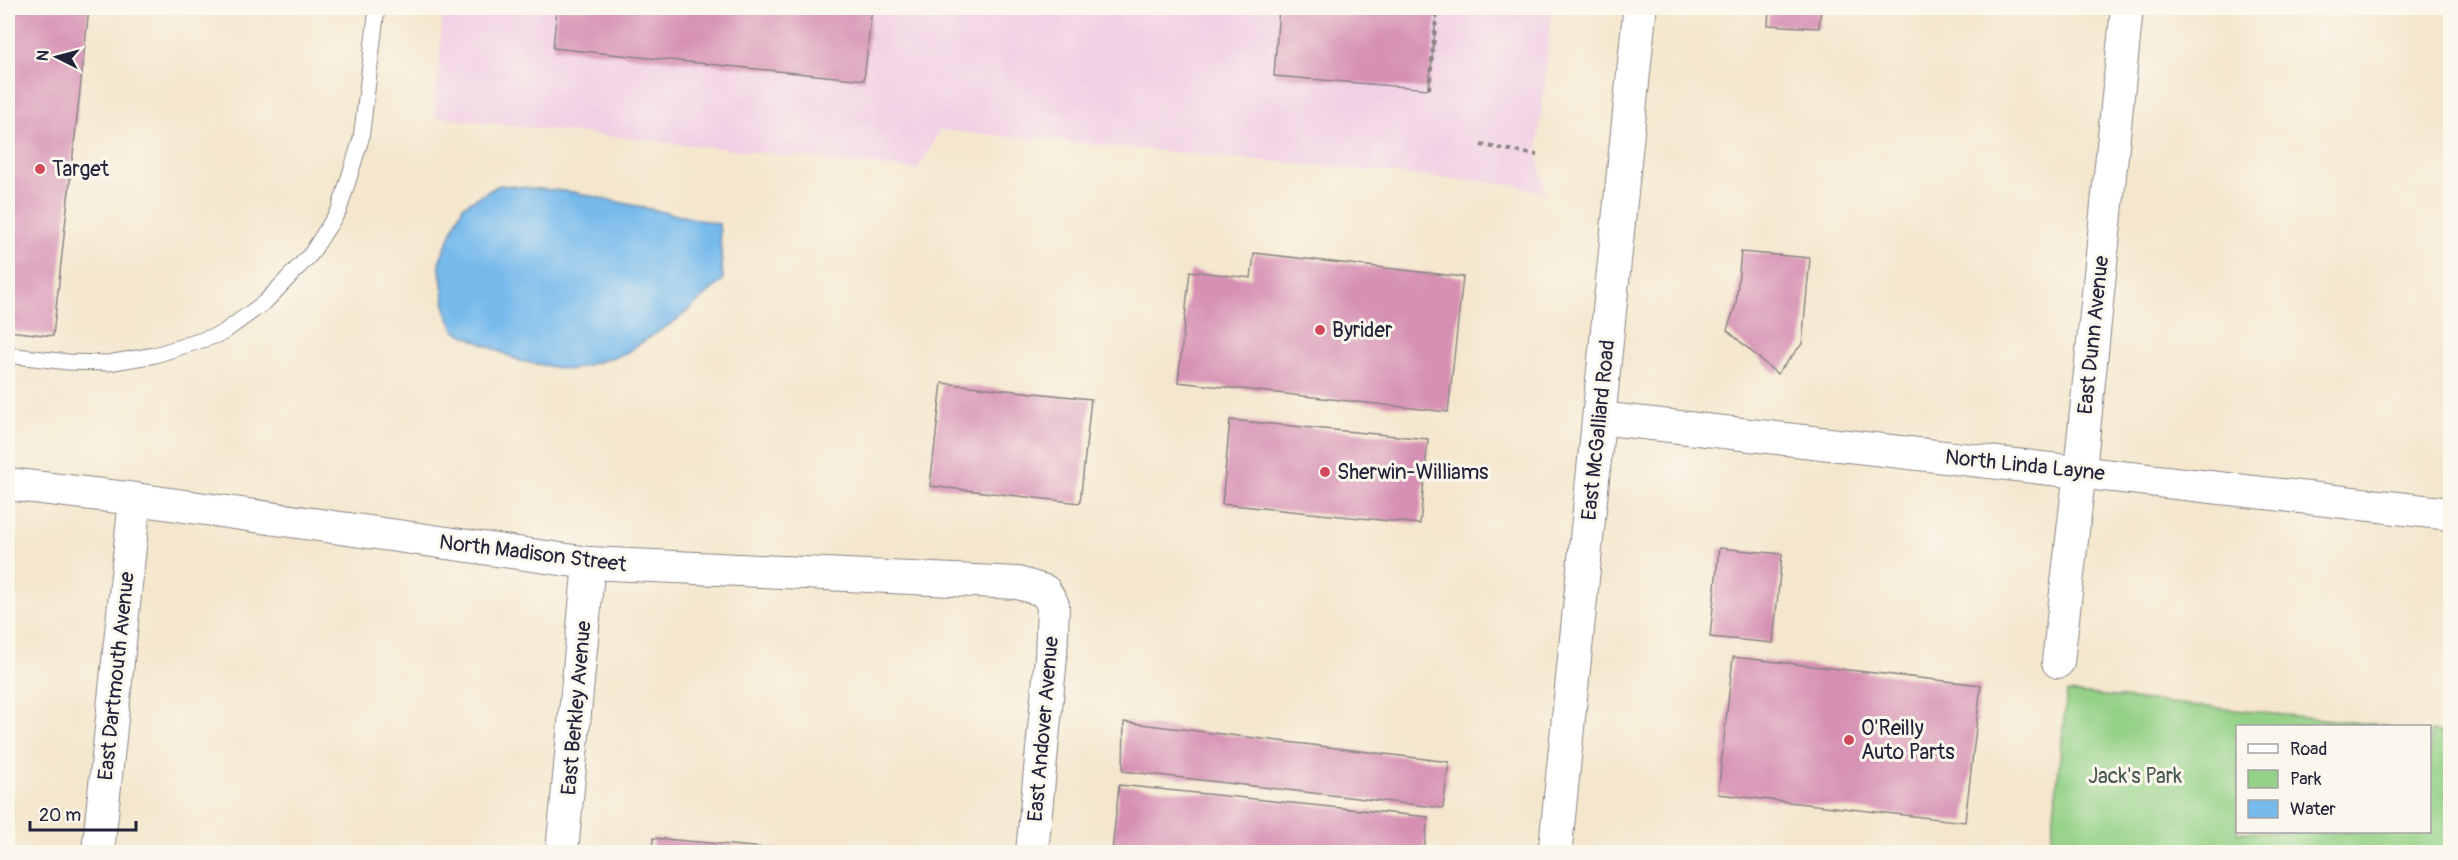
<svg xmlns="http://www.w3.org/2000/svg" width="2458" height="860" font-family="Pangolin,sans-serif">
<style>
.built{fill:#f0d0e4}
.green{fill:#94d187;stroke:#5b7a61;stroke-width:1.5}
.water{fill:#76baec;stroke:#4c6e94;stroke-width:1.5}
.building{fill:#d690b3}
.lines{fill:none;stroke-linecap:round;stroke-linejoin:round}
.service-casing{stroke:#8b8484;stroke-width:17}
.minor-casing{stroke:#8b8484;stroke-width:34}
.primary-casing{stroke:#8b8484;stroke-width:35}
.path{stroke:#8b8484;stroke-width:4;stroke-dasharray:4.5 4.5;stroke-linecap:butt}
.service{stroke:#fff;stroke-width:15}
.minor{stroke:#fff;stroke-width:32}
.primary{stroke:#fff;stroke-width:33}
.poi-dot{fill:#d1495b;stroke:#fbf7ec;stroke-width:2}
.labels{text-anchor:middle;stroke-width:6;stroke-linejoin:round;paint-order:stroke}
.poi-label{font-size:21px;fill:#22223b;stroke:#fbf7ec;text-anchor:start}
.street-label{font-size:21px;fill:#22223b;stroke:#fbf7ec}
.park-label{font-size:21px;fill:#445752;stroke:#fbf7ec}
</style>
<rect width="100%" height="100%" fill="#fbf7ec"/>
<filter id="ink" filterUnits="userSpaceOnUse"><feTurbulence type="fractalNoise" baseFrequency=".0167" numOctaves="2"/><feDisplacementMap in="SourceGraphic" scale="12" xChannelSelector="R" yChannelSelector="G"/><feConvolveMatrix kernelMatrix="1 2 1 2 8 2 1 2 1" color-interpolation-filters="sRGB"/></filter>
<filter id="wash" filterUnits="userSpaceOnUse"><feTurbulence type="fractalNoise" baseFrequency=".008" numOctaves="4" result="noise"/><feDisplacementMap in="SourceGraphic" scale="24" xChannelSelector="R" yChannelSelector="G"/><feGaussianBlur stdDeviation="1.35" result="paint"/><feColorMatrix in="noise" values="0 0 0 0 0 0 0 0 0 0 0 0 0 0 0 0 0 1.4 0 .05"/><feComposite in="paint" operator="in"/></filter>
<g filter="url(#wash)">
<rect width="100%" height="100%" fill="#f4e7ce"/>
<path class="built" d="M443 8H1552L1537 155 1546 194 1517 185 940 130 918 170 435 117Z"/>
<path class="green" d="M2067 692 2389 726H2238V832H2430V731L2450 733V852H2050Z"/>
<path class="water" d="M499 185 573 192 719 224 723 280 678 319 624 354 571 370 520 361 455 331 446 312 439 262 463 206Z"/>
<g id="blocks">
<g class="building">
<path d="M8 8H89L53 336 8 331Z"/>
<path d="M557 8H872L864 80 553 48Z"/>
<path d="M1279 8H1437L1429 89 1274 76Z"/>
<path d="M1769 8H1821L1819 28 1768 25Z"/>
<path d="M1741 252 1810 258 1802 344 1777 374 1727 330 1736 304Z"/>
<path d="M1254 253 1463 277 1448 412 1178 382 1190 271 1251 278Z"/>
<path d="M942 383 1091 399 1080 503 930 486Z"/>
<path d="M1230 420 1428 439 1420 524 1222 504Z"/>
<path d="M1719 548 1782 554 1773 643 1710 637Z"/>
<path d="M1733 657 1981 685 1965 822 1718 794Z"/>
<path d="M1124 722 1449 762 1443 808 1123 771Z"/>
<path d="M1119 785 1428 817 1424 852H1112Z"/>
<path d="M653 838 788 850V852H652Z"/>
</g>
</g>
</g>
<g filter="url(#ink)">
<use href="#blocks" fill-opacity="0" stroke="#8b8484" stroke-width="1.5"/>
<g class="lines">
<defs>
<path id="service" d="M8 355 68 362 108 363 155 355 221 334 265 302 311 254 339 210 361 139 377 8"/>
<g id="minor">
<path d="M1599 418 2450 514"/>
<path d="M8 484 135 499 589 563 1018 583 1045 591 1053 605 1051 657 1032 852"/>
<path d="M2058 662 2080 470 2127 8"/>
<path d="M98 852 135 499"/>
<path d="M562 852 589 563"/>
</g>
<path id="primary" d="M1555 852 1640 8"/>
</defs>
<use href="#service" class="service-casing"/>
<use href="#minor" class="minor-casing"/>
<use href="#primary" class="primary-casing"/>
<g class="path">
<path d="M1429 89 1437 8"/>
<path d="M1481 145 1537 155"/>
</g>
<use href="#service" class="service"/>
<use href="#minor" class="minor"/>
<use href="#primary" class="primary"/>
</g>
</g>
<g class="poi-dot">
<circle cx="40" cy="169" r="6"/>
<circle cx="1320" cy="330" r="6"/>
<circle cx="1325" cy="472" r="6"/>
<circle cx="1849" cy="740" r="6"/>
</g>
<g class="labels">
<g class="poi-label">
<text x="52" y="176">Target</text>
<text x="1332" y="337">Byrider</text>
<text x="1337" y="479">Sherwin-Williams</text>
<text x="1861" y="735">O'Reilly<tspan x="1861" dy="24">Auto Parts</tspan></text>
</g>
<g class="street-label">
<text transform="translate(2093 335) rotate(-84)" y="7">East Dunn Avenue</text>
<text transform="translate(1598 430) rotate(-84)" y="7">East McGalliard Road</text>
<text transform="translate(2025 465) rotate(6)" y="7">North Linda Layne</text>
<text transform="translate(533 553) rotate(7)" y="7">North Madison Street</text>
<text transform="translate(116 676) rotate(-84)" y="7">East Dartmouth Avenue</text>
<text transform="translate(576 708) rotate(-85)" y="7">East Berkley Avenue</text>
<text transform="translate(1043 729) rotate(-85)" y="7">East Andover Avenue</text>
</g>
<g class="park-label">
<text x="2135" y="783">Jack's Park</text>
</g>
</g>
<rect width="2458" height="860" fill="none" stroke="#fbf7ec" stroke-width="30"/>
<rect x="2236" y="725" width="195" height="108" fill="#fbf7ec" stroke="#a4a2a5" stroke-width="1.5"/>
<rect x="2248" y="744" width="30" height="9" fill="#ffffff" stroke="#a4a2a5" stroke-width="1.5"/>
<text x="2290" y="755" font-size="18" fill="#22223b">Road</text>
<rect x="2248" y="770" width="30" height="18" fill="#94d187" stroke="#a4a2a5" stroke-width="1.5"/>
<text x="2290" y="785" font-size="18" fill="#22223b">Park</text>
<rect x="2248" y="800" width="30" height="18" fill="#76baec" stroke="#a4a2a5" stroke-width="1.5"/>
<text x="2290" y="815" font-size="18" fill="#22223b">Water</text>
<g transform="translate(57 57) rotate(276)" stroke="#fbf7ec" stroke-width="4.5" paint-order="stroke">
<path d="M0-4.5L10 22L0 15L-10 22Z" fill="#22223b"/>
<text y="-9" font-size="16" font-weight="bold" text-anchor="middle" fill="#22223b">N</text>
</g>
<path d="M30 821v9h106v-9" fill="none" stroke="#22223b" stroke-width="3"/>
<text x="39" y="821" font-size="18" fill="#22223b" stroke="#fbf7ec" stroke-width="4.5" paint-order="stroke">20 m</text>
</svg>
